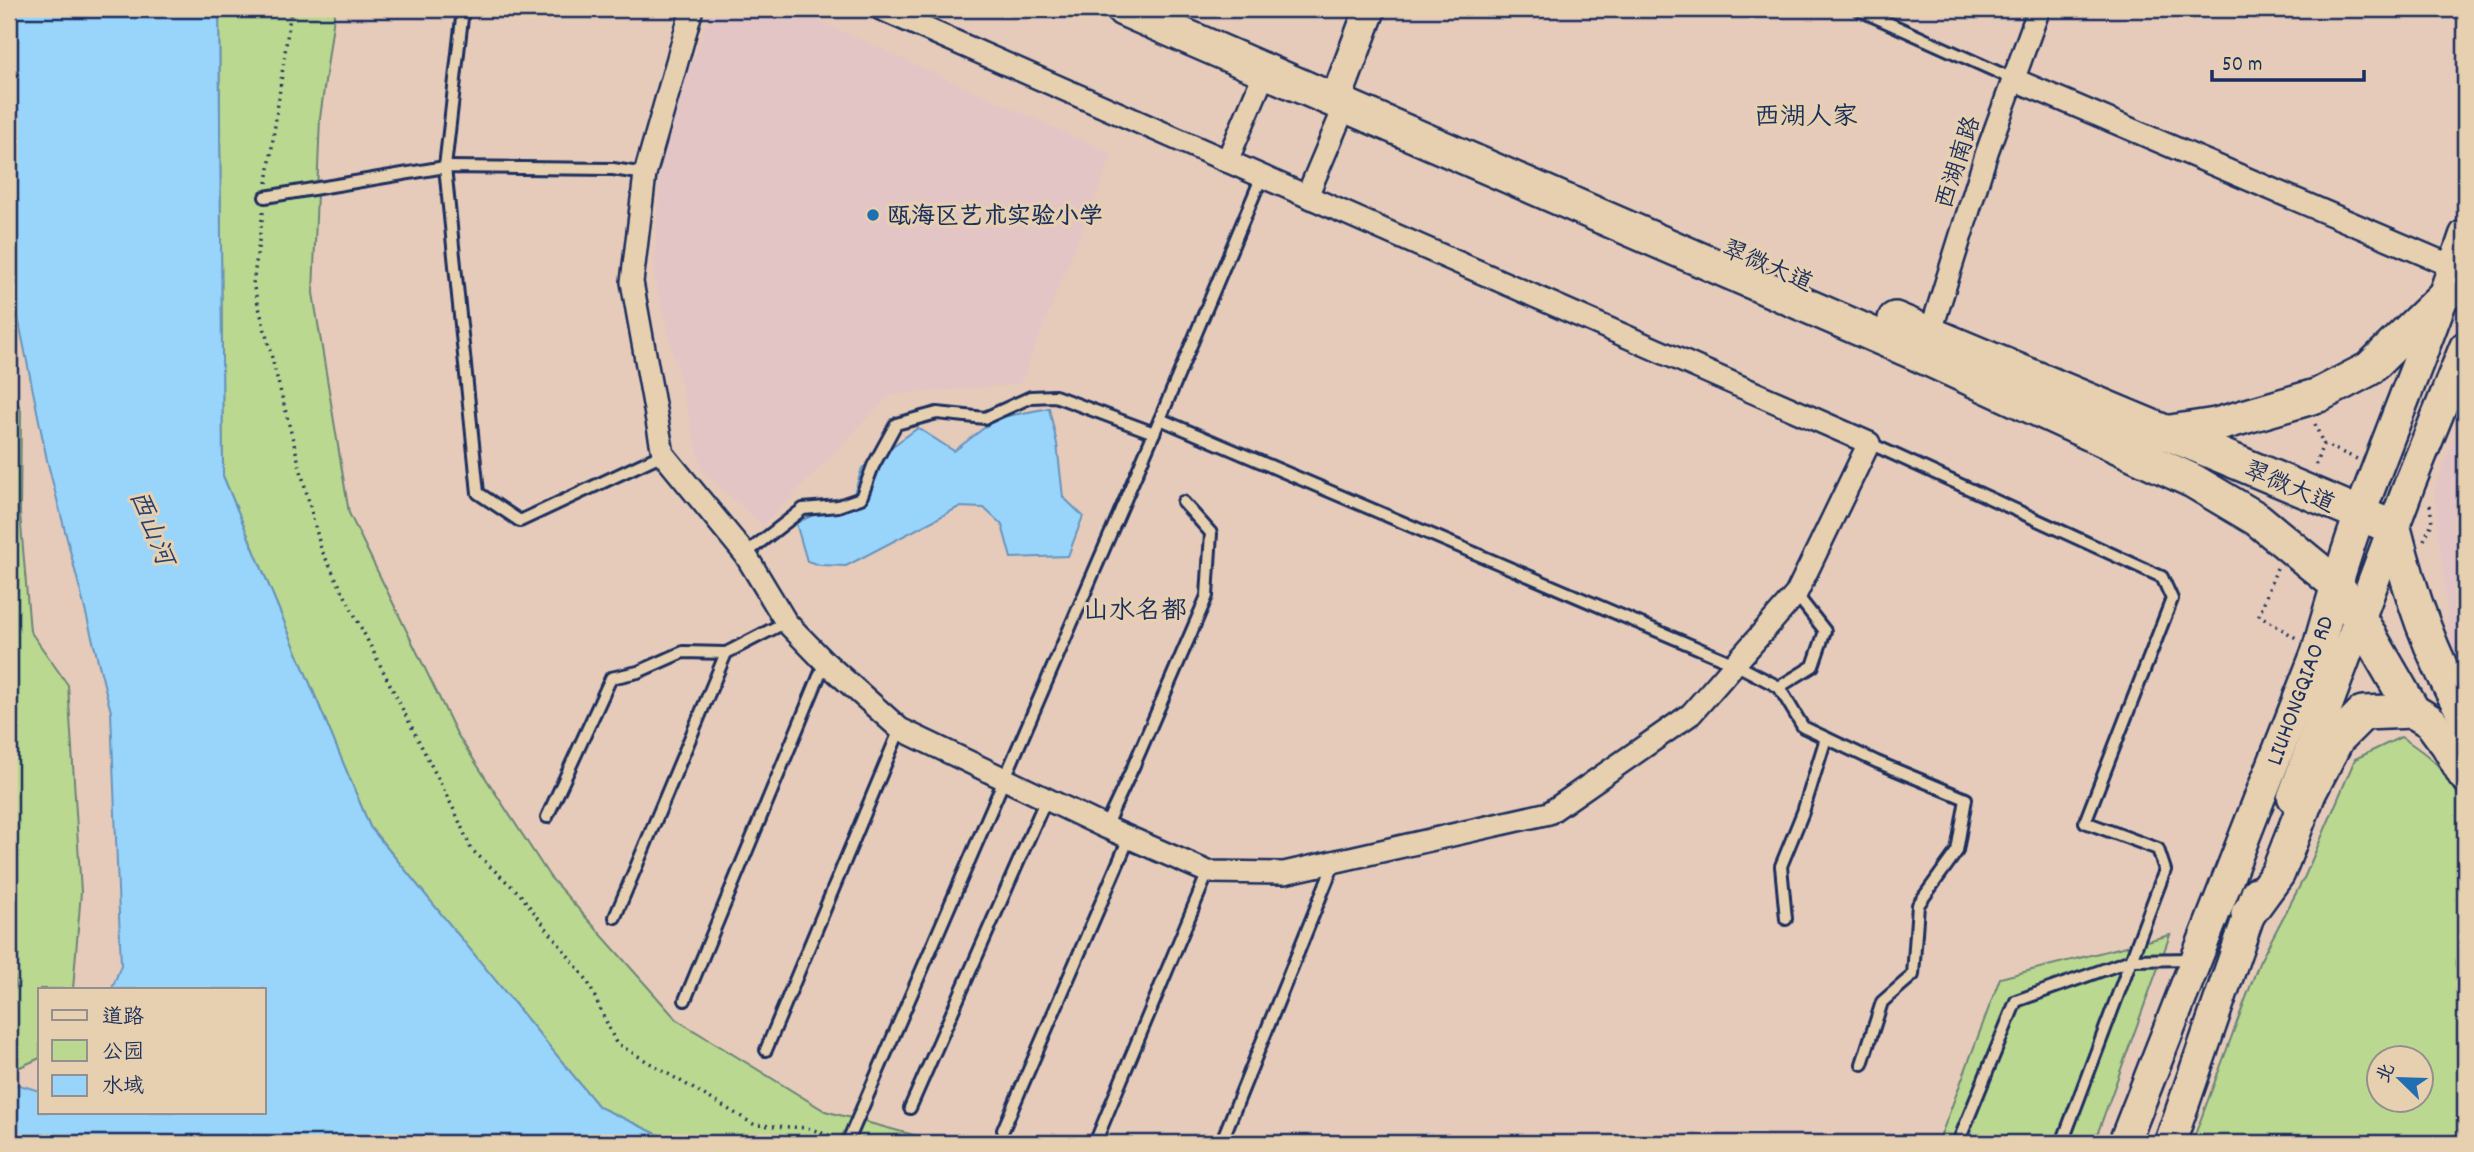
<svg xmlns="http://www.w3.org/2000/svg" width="2474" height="1152" font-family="Dekko,'LXGW WenKai TC',sans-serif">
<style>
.built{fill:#e4c5c5}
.green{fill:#bad890;stroke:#6a8477;stroke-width:2;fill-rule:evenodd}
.water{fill:#99d5fa;stroke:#6793bc;stroke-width:2}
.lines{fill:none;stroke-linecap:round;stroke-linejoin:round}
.lane-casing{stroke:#1b2f5e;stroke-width:16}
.street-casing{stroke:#1b2f5e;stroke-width:26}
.secondary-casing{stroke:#1b2f5e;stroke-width:35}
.primary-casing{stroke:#1b2f5e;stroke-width:38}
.path{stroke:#1b2f5e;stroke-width:3.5;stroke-dasharray:2 5;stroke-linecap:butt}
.lane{stroke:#e7d0b0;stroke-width:10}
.street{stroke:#e7d0b0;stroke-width:21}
.secondary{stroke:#e7d0b0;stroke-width:30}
.primary{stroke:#e7d0b0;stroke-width:33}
.poi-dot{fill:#1f6fb2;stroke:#e7d0b0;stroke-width:2.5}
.labels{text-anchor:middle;stroke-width:6;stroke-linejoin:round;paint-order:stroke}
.street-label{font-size:24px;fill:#1b2f5e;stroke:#e7d0b0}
.poi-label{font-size:24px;font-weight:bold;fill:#1b2f5e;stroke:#e7d0b0;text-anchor:start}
.neighbourhood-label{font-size:26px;fill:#1b2f5e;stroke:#e7d0b0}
.water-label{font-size:26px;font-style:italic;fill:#28406e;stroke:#e7d0b0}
</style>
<rect width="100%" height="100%" fill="#e6cbba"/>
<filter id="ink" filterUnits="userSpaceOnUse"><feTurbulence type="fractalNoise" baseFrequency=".0143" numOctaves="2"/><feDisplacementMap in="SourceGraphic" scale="14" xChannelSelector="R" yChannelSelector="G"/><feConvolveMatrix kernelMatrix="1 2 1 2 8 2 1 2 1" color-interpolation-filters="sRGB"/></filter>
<g filter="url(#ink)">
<g class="built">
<path d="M711 9H793L1113 154 1020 384 890 395 763 526 702 471 654 276 660 148Z"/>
<path d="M2465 407V697L2454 677 2434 489Z"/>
</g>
<g class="green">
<path d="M219 9H335L320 118 313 293 349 513 457 734 550 877 677 1020 825 1111 943 1143H676L599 1107 370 827 223 476Z"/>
<path d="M9 382 21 411 20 513 30 631 68 685 81 892 73 989H40V1058L9 1072V995L16 987 9 948Z"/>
<path d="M2401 737C2437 760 2445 770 2465 807V1143H2192L2259 963 2305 876 2355 759ZM2380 1058H2422V1100H2380Z"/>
<path d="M2170 935 2094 1143H1938L2000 978Z"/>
</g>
<g class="water">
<path d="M9 9H219L223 476 370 827 599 1107 676 1143H9V1082L40 1091V1112H264V989H112L121 965 111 712 47 460 9 273Z"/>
<path d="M1049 408 1057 444 1063 497 1083 516 1068 556 1011 558 1002 525 984 508 959 507 846 566 820 565 807 561 796 523 853 497 862 468 918 428 954 451 997 418Z"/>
</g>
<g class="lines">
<defs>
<g id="lane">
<path d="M463 9 445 167 478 493 520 521 663 454"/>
<path d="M1857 9 2013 79"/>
<path d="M1262 176 1160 419 1735 664 1779 687 1803 727 1877 762 1966 799 1957 851 1918 905 1913 975 1882 1002 1862 1064"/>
<path d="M265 197 445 167 613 169 645 174"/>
<path d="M1869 443 2162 577 2172 599 2085 822 2158 849 2165 870 2062 1143"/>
<path d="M745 554 803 509 838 506 861 498 873 466 896 424 937 413 985 418 1031 397 1055 396 1154 433"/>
<path d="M1779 687 1813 666 1825 631 1796 594"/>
<path d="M547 817 611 678 638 672 683 652 726 653"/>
<path d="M1105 827 1134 765 1207 596 1211 533 1183 502"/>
<path d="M615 917 726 653 786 622"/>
<path d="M1786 919 1781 866 1803 812 1826 738"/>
<path d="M685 1000 825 662"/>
<path d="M766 1050 900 729"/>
<path d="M910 1108 1046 799"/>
<path d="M1003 1130 1129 838"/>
<path d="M848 1141 1160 419"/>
<path d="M1095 1143 1208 872"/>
<path d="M1221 1143 1335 861"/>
<path d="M1958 1143 2016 1001 2131 960 2192 959"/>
</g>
<g id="street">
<path d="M692 9 645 174 632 282 663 454 745 554 786 622 825 662 900 729 1105 827 1208 872 1284 873 1549 813 1691 714 1796 594 1869 443 881 9"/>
<path d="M2013 79 2454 267"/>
<path d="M1227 161 1265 72"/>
<path d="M1307 196 1345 106"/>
<path d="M1930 334 1987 152 2039 9"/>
</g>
<g id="secondary">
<path d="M1335 102 1370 9"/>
<path d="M2293 797 2410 483 2465 347"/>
<path d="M2124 1143 2317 652C2330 606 2343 560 2360 514 2394 421 2433 329 2465 235"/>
<path d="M2170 1143 2257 892"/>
</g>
<g id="primary">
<path d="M1123 9 1911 351 2193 481 2257 519 2336 584 2361 621 2413 711 2431 722 2448 745 2465 775"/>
<path d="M1895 319 2394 528C2411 596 2430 653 2465 715"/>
<path d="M2164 433 2216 425 2319 395 2369 369 2446 294"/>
<path d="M2248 914 2278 873 2309 793 2337 739 2363 713 2413 711"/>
</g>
</defs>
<use href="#lane" class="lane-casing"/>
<use href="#street" class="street-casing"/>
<use href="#secondary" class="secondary-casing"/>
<use href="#primary" class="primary-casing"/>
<g class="path">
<path d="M267 183 291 9"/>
<path d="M263 212 253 284 321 549 456 814 471 849 519 893 587 980 616 1043 755 1125 808 1128 834 1137"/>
<path d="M2315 424 2323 444 2315 466"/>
<path d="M2323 444 2357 459"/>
<path d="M2424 540 2432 523 2430 504"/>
<path d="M2277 568 2259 615 2296 638"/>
</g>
<use href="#lane" class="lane"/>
<use href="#street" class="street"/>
<use href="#secondary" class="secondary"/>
<use href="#primary" class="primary"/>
</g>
</g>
<circle class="poi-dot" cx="873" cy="215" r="7"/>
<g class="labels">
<g class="street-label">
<text transform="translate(1957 162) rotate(-72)" y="8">西湖南路</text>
<text transform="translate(1768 265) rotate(23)" y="8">翠微大道</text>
<text transform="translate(2290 486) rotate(23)" y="8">翠微大道</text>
<text transform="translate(2299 690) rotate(-70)" y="8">LIUHONGQIAO RD</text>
</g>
<g class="poi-label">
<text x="887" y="223">瓯海区艺术实验小学</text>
</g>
<g class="neighbourhood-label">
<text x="1806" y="124">西湖人家</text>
<text x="1135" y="618">山水名都</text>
</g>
<g class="water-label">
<text transform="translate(153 527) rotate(68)" y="9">西山河</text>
</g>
</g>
<rect width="2474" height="1152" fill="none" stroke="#e7d0b0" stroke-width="35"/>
<rect x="18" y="18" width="2439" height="1117" fill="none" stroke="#1b2f5e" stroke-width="2.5" filter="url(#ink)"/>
<rect x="38" y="988" width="228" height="126" fill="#e7d0b0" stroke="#95908f" stroke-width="2"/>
<rect x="52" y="1010" width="35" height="10" fill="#e7d0b0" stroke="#95908f" stroke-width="2"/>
<text x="102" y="1023" font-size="21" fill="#1b2f5e">道路</text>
<rect x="52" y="1040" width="35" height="21" fill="#bad890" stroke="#95908f" stroke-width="2"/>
<text x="102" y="1058" font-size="21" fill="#1b2f5e">公园</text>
<rect x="52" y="1075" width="35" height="21" fill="#99d5fa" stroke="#95908f" stroke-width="2"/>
<text x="102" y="1092" font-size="21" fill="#1b2f5e">水域</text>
<g transform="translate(2400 1079) rotate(293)"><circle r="33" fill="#e7d0b0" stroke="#95908f" stroke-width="2"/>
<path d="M0-5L12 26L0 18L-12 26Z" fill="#1f6fb2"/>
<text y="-10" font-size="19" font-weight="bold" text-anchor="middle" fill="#1b2f5e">北</text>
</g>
<path d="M2212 70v10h152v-10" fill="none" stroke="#1b2f5e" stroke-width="3.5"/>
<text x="2222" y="70" font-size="21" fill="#1b2f5e" stroke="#e7d0b0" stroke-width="5" paint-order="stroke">50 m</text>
</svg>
